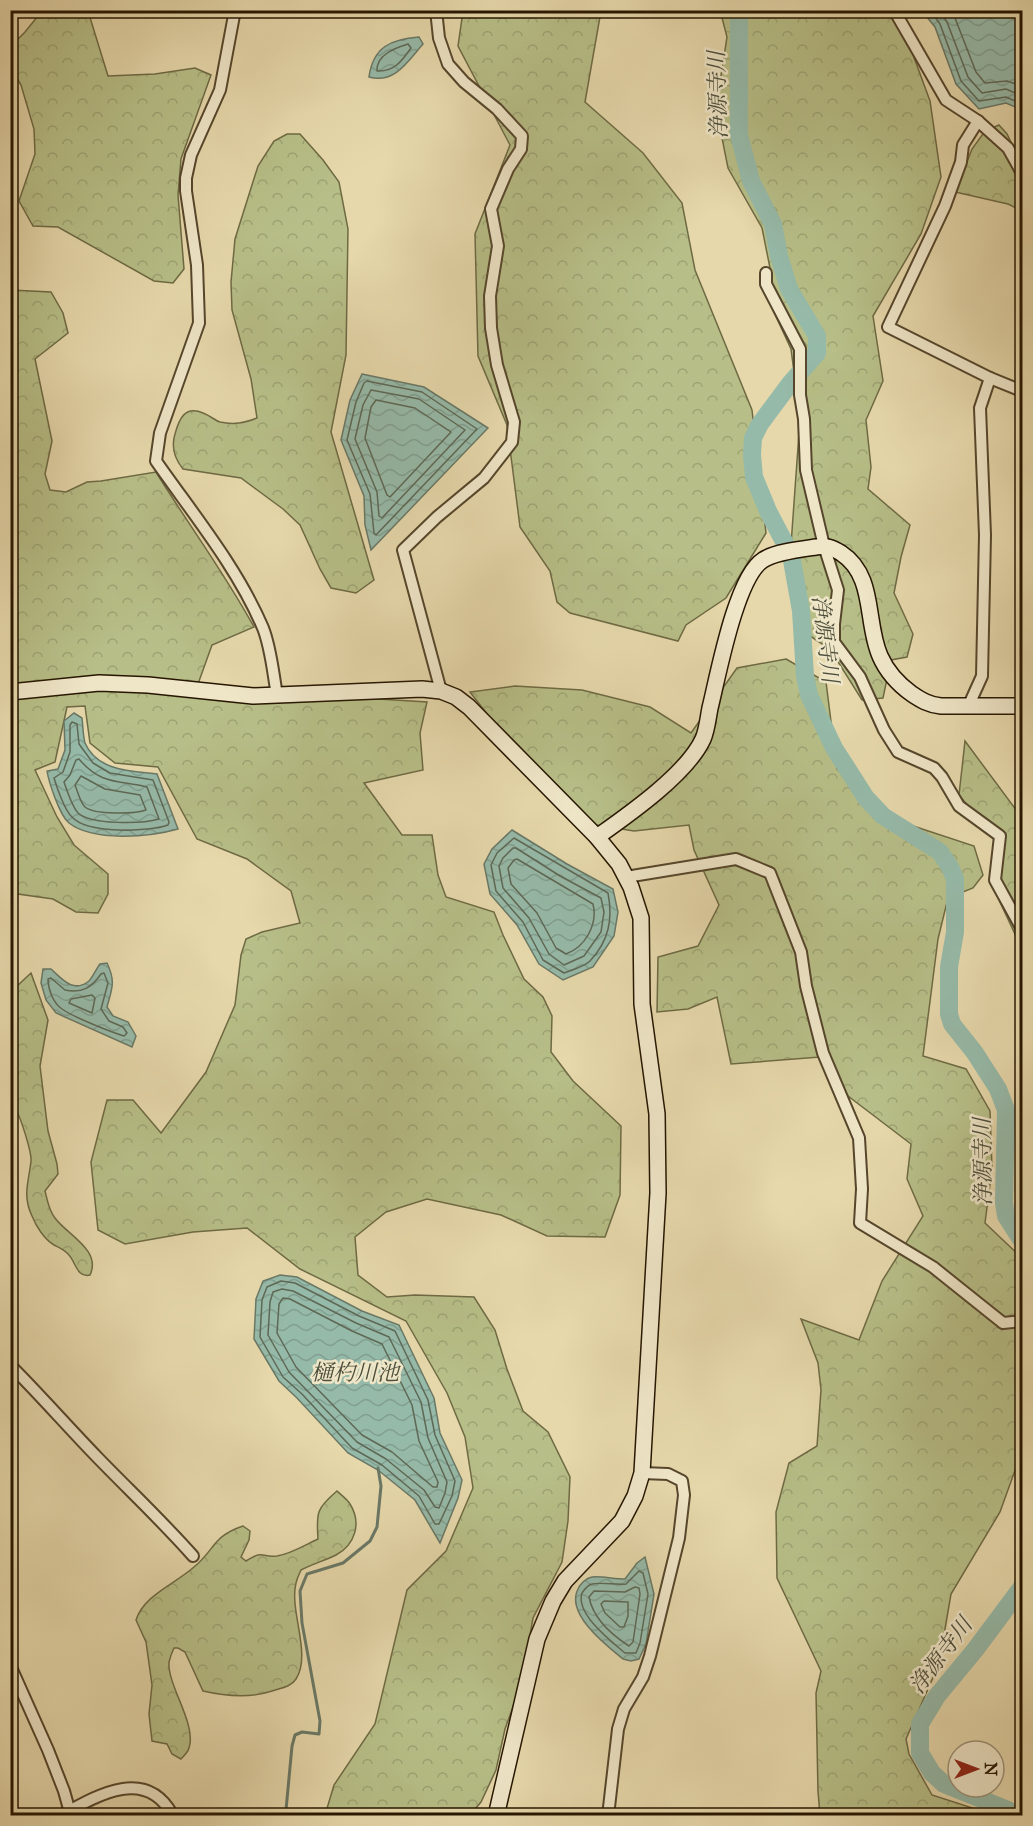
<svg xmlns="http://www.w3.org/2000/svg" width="1033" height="1826" font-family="'IM FELL Great Primer','Noto Serif JP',serif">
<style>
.forest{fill:url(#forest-crowns);stroke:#6e6a44;stroke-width:1.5}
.water{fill:url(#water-waves);stroke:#697866;stroke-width:1.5}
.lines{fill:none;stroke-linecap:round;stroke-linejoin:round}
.shore{stroke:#5e6855;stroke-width:1.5}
.stream{stroke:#697866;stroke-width:3}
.river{stroke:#96baa9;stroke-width:18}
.street-casing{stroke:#56462c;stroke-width:14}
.secondary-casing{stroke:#261601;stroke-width:18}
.street{stroke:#efe6c8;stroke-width:10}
.secondary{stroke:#efe6c8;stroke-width:15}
.labels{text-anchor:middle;stroke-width:5;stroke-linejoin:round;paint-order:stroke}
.water-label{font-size:22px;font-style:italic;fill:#4d4f3c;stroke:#efe6c8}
</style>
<defs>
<pattern id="forest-crowns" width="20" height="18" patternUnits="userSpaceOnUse" patternTransform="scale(1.5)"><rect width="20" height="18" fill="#b7be87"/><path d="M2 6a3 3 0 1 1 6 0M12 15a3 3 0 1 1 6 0" fill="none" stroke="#9da373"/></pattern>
<pattern id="water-waves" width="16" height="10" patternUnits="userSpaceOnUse" patternTransform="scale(1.5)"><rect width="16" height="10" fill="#96baa9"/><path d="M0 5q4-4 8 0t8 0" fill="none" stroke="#819f90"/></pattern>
</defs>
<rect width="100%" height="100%" fill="#e6d8ab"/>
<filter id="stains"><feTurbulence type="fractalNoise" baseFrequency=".00333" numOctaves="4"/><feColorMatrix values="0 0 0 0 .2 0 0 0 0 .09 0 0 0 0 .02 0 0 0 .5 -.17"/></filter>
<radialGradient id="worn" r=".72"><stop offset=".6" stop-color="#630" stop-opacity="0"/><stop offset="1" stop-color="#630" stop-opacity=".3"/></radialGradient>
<g class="forest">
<path d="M720 10 897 11 930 101 941 177 921 234 873 316 883 381 866 420 871 467 868 489 910 525 901 557 894 593 913 634 907 657 891 660 883 698 862 700 830 649 810 636 789 573 800 419 791 349 773 310 771 273 762 228 728 168 716 108 727 37Z"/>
<path d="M88 11 108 76 155 74 195 68 211 75 181 159 178 195 184 269 173 283 154 281 58 227 33 226 19 201 35 154 34 129 21 85 11 68V46L25 32 42 11Z"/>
<path d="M463 11H601L585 102 643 153 682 203 695 270 752 410 766 533 726 598 686 625 678 641 570 613 557 602 550 571 520 527 507 425 478 356 475 234 510 145 458 46Z"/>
<path d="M999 125 1007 134 1022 165V211L1008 204 955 192 972 149 985 131Z"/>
<path d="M287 134H300L323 160 339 182 348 229 346 355 331 432 374 580 356 593 331 588 320 569 300 525 283 509 241 478 183 469C174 458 171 447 175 434 179 419 185 405 203 413 209 415 214 420 220 422 234 425 244 423 257 418L251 379 232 310 231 282 235 239 258 166 274 141Z"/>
<path d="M10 290 51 292 63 313 68 333 35 359 52 441 45 474 50 490 66 492 87 482 101 481 156 472C188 524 224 572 254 627L212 645 194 695 330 696 427 702 420 733 423 770 364 783 402 835H432L438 875 446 897 494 912 503 935 524 979 543 997 552 1016 551 1052 573 1081 621 1126 620 1195 605 1237 547 1236 501 1215 427 1199 386 1212 355 1237 358 1275 387 1297 415 1295 474 1297 495 1330 507 1369 523 1411 548 1432 570 1477 568 1521 562 1562 533 1618 522 1682 505 1729 496 1770 481 1802 470 1815H325L334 1785 375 1724 407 1590 446 1551 473 1488 465 1437 447 1393 406 1321 300 1269 247 1228 193 1232 125 1244 98 1230 91 1162 107 1100H133L161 1133 206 1072 235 1005 241 955 246 939 262 932 300 923 291 891 247 859 197 839 158 767 115 763 90 743 85 706 67 707 55 762 35 770 57 817 74 845 108 874V894L98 913 76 912 53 899 11 893Z"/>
<path d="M786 659 826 682 837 769 886 817 974 846 983 875 973 888 948 898 938 939 923 1056 966 1069 990 1111 992 1169 985 1223 1022 1258V1308L1017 1315 1022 1328V1451L1000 1512 951 1594 939 1664 906 1739 909 1754 932 1795 994 1815H820L818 1791 816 1693 821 1671 777 1578 776 1512 789 1463 817 1446 821 1390 818 1363 801 1319 859 1340 882 1281 923 1216 907 1179 911 1144 848 1096 820 1057 731 1064 717 997 688 1009 657 1012 658 957 698 946 719 905 694 850 689 825 634 831 590 824 540 782 470 692 515 686 582 690 650 707 691 733 737 668Z"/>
<path d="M965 741 1022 818V949L1000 902V845L959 795Z"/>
<path d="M31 973 48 1020 40 1066 48 1131 57 1164 58 1174 45 1191C47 1199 49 1211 55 1218 66 1234 102 1250 90 1275 77 1278 76 1263 69 1255 65 1250 60 1248 54 1245 44 1239 36 1226 32 1216 22 1195 29 1181 31 1161 32 1153 21 1119 17 1112 15 1109 13 1107 11 1105L10 998 16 987Z"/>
<path d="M337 1491C341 1495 347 1499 350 1504 362 1523 355 1545 336 1555 324 1561 312 1564 301 1570 299 1574 297 1579 296 1583 289 1611 312 1654 296 1679 291 1687 281 1688 272 1691 251 1698 225 1696 203 1691L185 1652 178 1648H174C172 1652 170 1658 169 1662 167 1685 197 1724 189 1748 188 1752 184 1756 181 1759L172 1754 167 1744 152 1741 149 1714 152 1685 146 1642 136 1620C144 1595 175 1584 194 1567 216 1549 211 1537 243 1526L250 1531 249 1540 241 1557 246 1561C265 1549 260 1558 277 1556 291 1554 305 1545 318 1539 316 1512 317 1508 337 1491Z"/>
</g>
<g class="water">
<path d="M922 11H1022V110L1006 103 979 109 956 84 935 27Z"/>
<path d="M419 37 423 44C408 61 395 84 369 77 373 47 391 39 419 37Z"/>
<path d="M362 374 424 387 488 428 371 550 365 525 364 496 341 440 350 400Z"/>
<path d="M74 713 82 718C83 726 83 736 85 743 97 771 131 771 157 774L178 829C150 837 93 842 69 823 60 816 49 783 47 771L58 769 65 750 64 721Z"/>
<path d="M512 830 567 864 613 889 618 912 614 936 593 967 563 980 539 964 517 925 490 894 484 864 492 849Z"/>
<path d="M107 963C116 982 112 988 107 1007L113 1016 128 1022 136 1036 132 1047 56 1013 46 1000 41 983 43 969H51C61 978 73 994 89 981 93 977 96 969 100 964Z"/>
<path d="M280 1275 297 1277 362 1311 399 1325 434 1398 440 1433 462 1480 458 1498 440 1543 415 1500 378 1470 348 1453 297 1398 279 1381 254 1339 256 1299 263 1281Z"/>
<path d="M645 1557 654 1594 646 1644 639 1659 631 1661 623 1659C607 1646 565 1614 578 1589 580 1584 586 1578 592 1577 600 1576 615 1579 625 1579L637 1563Z"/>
</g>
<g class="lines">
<g class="shore">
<path d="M930 10 940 24 961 81 979 101 1006 97 1022 104"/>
<path d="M939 10 947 22 968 77 982 93 1006 89 1022 96"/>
<path d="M951 10 955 18 976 72 985 83 1007 81 1022 86"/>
<path d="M408 44 411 48C402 61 394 72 377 71 376 55 395 48 408 44Z"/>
<path d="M367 381 422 392 477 429 376 535 374 533 370 494 347 440 356 402 364 383Z"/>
<path d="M371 390 419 399 465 430 382 518 379 516 377 492 355 439 363 405Z"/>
<path d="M376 400 415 408 451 432 390 497 387 495 365 438 371 407Z"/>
<path d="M72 722 77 724 79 744 93 763 110 773 153 780 169 822 168 825C149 832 87 834 72 817 65 811 57 788 54 778L63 772 70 752V725Z"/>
<path d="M79 759C101 785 117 780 147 787L159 819C142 824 91 825 78 813 72 806 67 791 64 782L70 775 76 760Z"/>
<path d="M81 776 105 789 140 795 146 810C136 814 94 815 85 807 80 802 78 792 75 785Z"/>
<path d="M514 838 608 893C613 919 609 941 590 961 584 967 571 970 564 973L543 960 523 922 496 891 491 865 497 853Z"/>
<path d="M513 848H516L560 876 601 898 604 912 601 932 584 956 564 965 549 954 529 918 503 888 499 866 503 858Z"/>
<path d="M517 859 593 904C598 925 585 947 566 954L556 948 537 913 511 884 508 868 514 860Z"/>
<path d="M104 973 108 983 101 1009 109 1021 123 1027 127 1033 124 1036C111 1032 73 1017 62 1009 53 1003 48 989 48 979L51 978 65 990C82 994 92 987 101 974Z"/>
<path d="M92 995 95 998 92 1013 69 1003 71 999Z"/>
<path d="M281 1281 295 1283 359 1316 395 1331 428 1400 435 1435 455 1481 452 1496 439 1524H435L419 1496 382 1465 352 1448 302 1394 283 1377 260 1337 262 1300 267 1287Z"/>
<path d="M282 1289 293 1291 356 1323 389 1337 421 1402 428 1438 447 1482 445 1493 439 1508 435 1507 424 1490 386 1459 357 1442 289 1372 268 1335 270 1302 273 1292Z"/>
<path d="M283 1298 290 1299 352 1331 382 1344 412 1405 419 1441 438 1482 437 1487H433L392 1452 362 1435 296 1367 277 1333 279 1304Z"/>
<path d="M639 1571 643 1573 648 1594 640 1643 636 1653H625C612 1642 575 1614 582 1593 584 1590 588 1585 592 1584 600 1582 617 1585 626 1584Z"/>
<path d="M635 1587 639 1588 640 1594 633 1642 629 1646C612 1635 593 1618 589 1597L594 1591 625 1592Z"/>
<path d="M604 1601 628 1602V1616L624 1627H620L605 1613 601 1604Z"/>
</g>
<path class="stream" d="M280 1816 286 1810 292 1746 295 1735 302 1732 319 1734 320 1721 302 1623 300 1591 307 1574 343 1563 370 1541 377 1527 381 1486 378 1468"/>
<g class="river">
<path d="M739 10V135L751 181 773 224 779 256 789 289 817 336V353L789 385 760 424 753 438 752 455 754 477 768 511 791 555 801 611 805 676 809 695 834 748 866 798 883 816 940 852 950 867 955 879V932L949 967V1014L952 1024 975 1053 998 1089 1006 1110 1004 1203 1006 1216 1022 1241"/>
<path d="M1014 1816 1008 1810 944 1784 932 1773 920 1753V1724L937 1696 975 1650 1022 1587"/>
</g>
<defs>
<g id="street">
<path d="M235 10 220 90 191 155 186 178V191L197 265 199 323 160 433 156 461C193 514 237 567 263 628 271 648 273 673 277 695"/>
<path d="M436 10 439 38 448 64 464 82 497 109 522 136 521 149 508 169 491 209 498 246 490 296 491 328 497 365 514 422 512 442 484 478 437 517 403 550 441 691"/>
<path d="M894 10 946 100 978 121 1008 148 1022 173"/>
<path d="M978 121 963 145 961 162 945 206 888 327 990 378 1022 391"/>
<path d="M766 273V284L800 349V395L804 419 806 470 824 546 838 590 834 624V642L860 677 884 730 898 752 934 768 942 777 959 806 1000 836 995 880 1022 929"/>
<path d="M968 707 982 676 985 535 980 408 990 378"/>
<path d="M626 877 736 859 770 873 801 952 806 986 823 1053 859 1138 862 1189 860 1223 933 1267 1003 1323 1022 1321"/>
<path d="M11 1366C40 1395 68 1427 97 1457 129 1490 163 1522 193 1556"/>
<path d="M10 1665 48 1750 64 1791 71 1816"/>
<path d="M60 1816C96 1796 145 1766 172 1814"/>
<path d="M608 1816 618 1729 624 1709 643 1677 650 1656 679 1538 684 1495 682 1481 668 1474 642 1473"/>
</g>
<g id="secondary">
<path d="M10 692 99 683 148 685 253 696 422 689 441 691 456 697 469 707 597 837 619 864 631 887 641 918 642 1004 657 1114 658 1193 642 1473 635 1496 622 1521 565 1581 553 1601 537 1639 496 1816"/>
<path d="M597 837C628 815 687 774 703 739 707 730 708 718 710 708 718 676 736 577 763 560 775 552 802 549 816 547 826 545 833 548 841 553 876 576 865 622 880 656 887 672 898 684 912 694 921 700 929 705 941 706H1022"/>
</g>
</defs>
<use href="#street" class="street-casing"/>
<use href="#secondary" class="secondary-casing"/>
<use href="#street" class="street"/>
<use href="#secondary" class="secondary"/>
</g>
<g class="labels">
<g class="water-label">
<text transform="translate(717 95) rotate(-92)" y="8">浄源寺川</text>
<text transform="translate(826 639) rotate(83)" y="8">浄源寺川</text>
<text transform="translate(982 1162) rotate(-91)" y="8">浄源寺川</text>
<text x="355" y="1380">樋杓川池</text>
<text transform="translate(940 1655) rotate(-53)" y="8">浄源寺川</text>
</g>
</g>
<rect width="1033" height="1826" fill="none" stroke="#e6d8ab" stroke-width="36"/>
<rect x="12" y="12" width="1009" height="1802" fill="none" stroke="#261601" stroke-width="3"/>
<rect x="18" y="18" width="997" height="1790" fill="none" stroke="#261601" stroke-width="1.5"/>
<g transform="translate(976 1769) rotate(90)"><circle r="28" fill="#efe6c8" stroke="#9f9378" stroke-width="1.5"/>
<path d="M0-4.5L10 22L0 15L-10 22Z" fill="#8f2418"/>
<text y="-9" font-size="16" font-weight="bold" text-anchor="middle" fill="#261601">N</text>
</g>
<rect width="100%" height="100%" filter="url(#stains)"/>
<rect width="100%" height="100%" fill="url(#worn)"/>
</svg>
